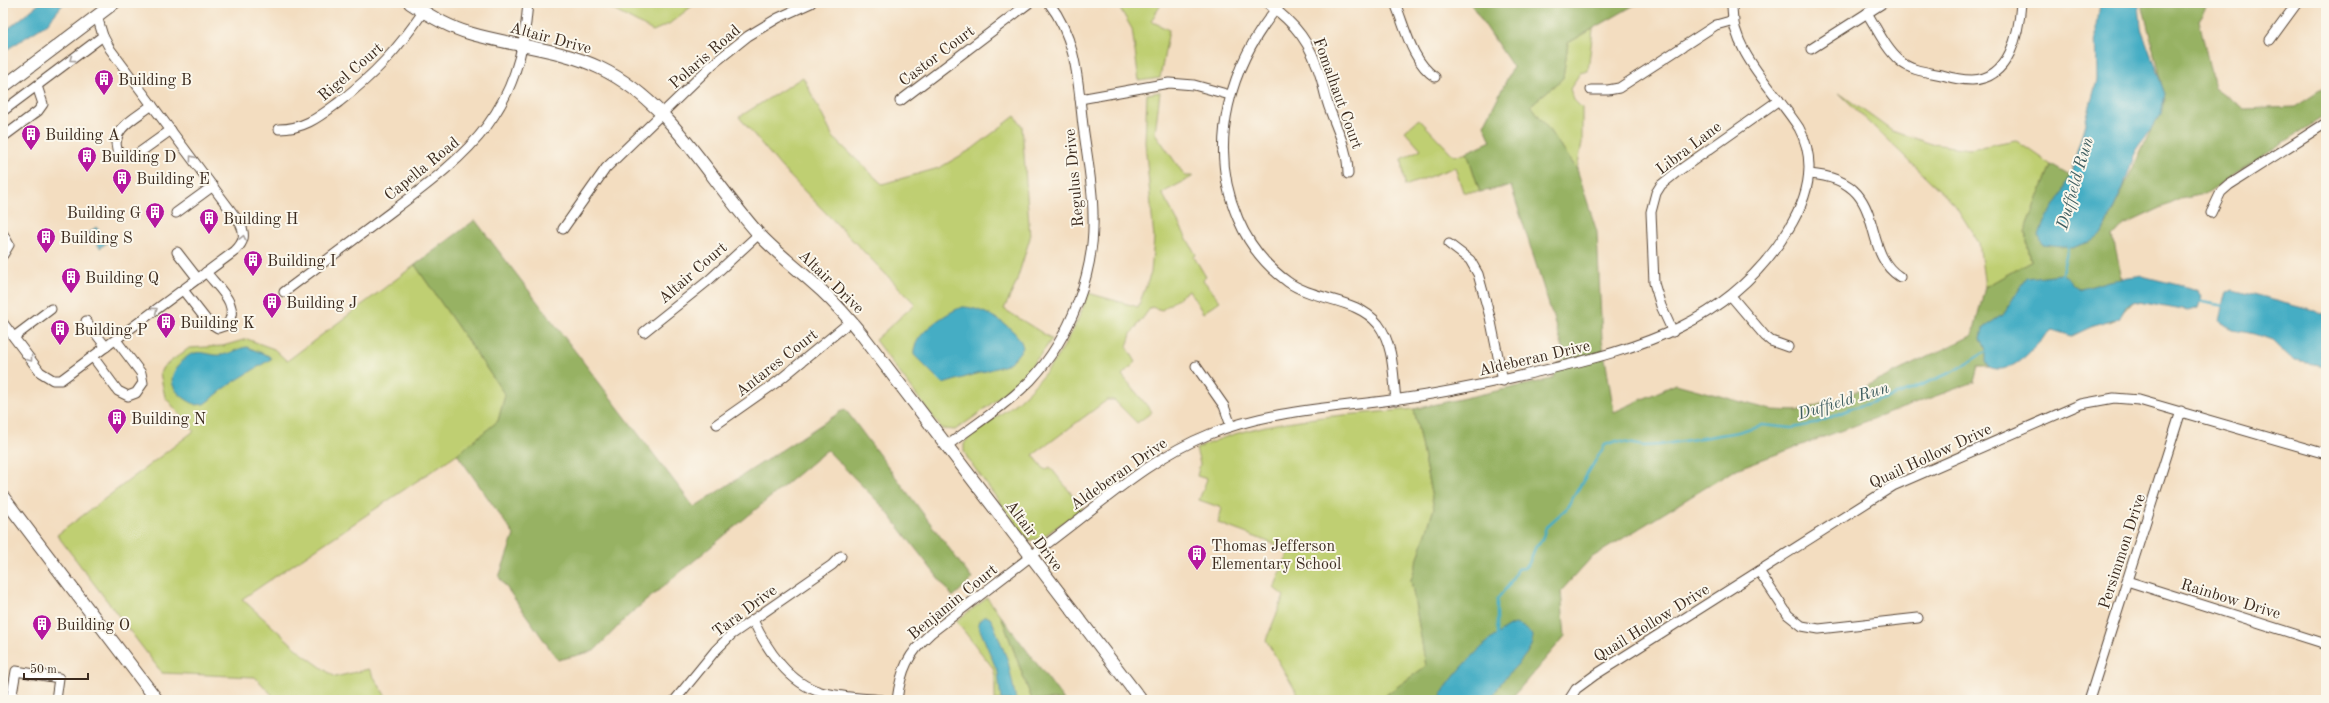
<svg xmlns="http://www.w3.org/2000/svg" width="2329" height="703" font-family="'Old Standard TT',serif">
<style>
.green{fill:#bfcf72;stroke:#7d7c48}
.forest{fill:#97b264;stroke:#696e41}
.water{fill:#45adc4;stroke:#406c71}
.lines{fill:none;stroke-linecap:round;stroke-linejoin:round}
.stream{stroke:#45adc4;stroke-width:2.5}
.street-casing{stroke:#574536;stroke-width:11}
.secondary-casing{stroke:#574536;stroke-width:14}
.street{stroke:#fff;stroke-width:9}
.secondary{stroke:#fff;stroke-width:12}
.oneway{stroke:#a79f9a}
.labels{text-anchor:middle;stroke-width:4;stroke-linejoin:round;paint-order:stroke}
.street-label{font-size:16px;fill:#3b2a1e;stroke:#fbf7ec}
.poi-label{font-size:16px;fill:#3b2a1e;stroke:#fbf7ec;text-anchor:start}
.water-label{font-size:17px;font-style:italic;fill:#3f5e60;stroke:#fbf7ec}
</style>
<rect width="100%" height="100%" fill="#fbf7ec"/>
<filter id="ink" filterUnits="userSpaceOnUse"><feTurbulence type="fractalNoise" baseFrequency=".025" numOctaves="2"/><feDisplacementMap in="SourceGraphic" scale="8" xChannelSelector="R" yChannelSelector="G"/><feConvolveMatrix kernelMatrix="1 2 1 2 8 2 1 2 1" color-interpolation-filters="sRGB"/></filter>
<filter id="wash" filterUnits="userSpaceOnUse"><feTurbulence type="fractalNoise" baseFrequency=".012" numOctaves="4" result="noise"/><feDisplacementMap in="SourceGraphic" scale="16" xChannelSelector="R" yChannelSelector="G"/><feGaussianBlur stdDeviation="0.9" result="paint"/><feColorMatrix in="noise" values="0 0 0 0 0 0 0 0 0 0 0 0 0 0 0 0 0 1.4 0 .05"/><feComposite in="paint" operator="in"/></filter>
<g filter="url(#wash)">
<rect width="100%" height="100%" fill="#f3ddc0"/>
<g class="green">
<path d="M600 3H696L669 24 653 31Z"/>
<path d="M1117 3H1162L1151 21 1169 30 1160 78 1139 81 1132 29Z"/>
<path d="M1593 29 1588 71 1580 73 1570 89 1574 100 1582 108V143L1577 169 1531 105 1563 78 1568 43Z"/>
<path d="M803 77 833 137 882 184 939 168 972 149 1015 116 1022 126 1030 238 1015 286 1004 309 1052 339C1027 376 992 406 955 430L942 429 875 340 915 304 782 168 739 117Z"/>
<path d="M1160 92 1155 133 1185 176H1194L1162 193 1196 255 1194 257 1206 277 1203 280 1220 301 1203 313 1189 290 1162 310 1151 307 1131 334 1127 347 1136 362 1122 375 1152 412 1137 423 1114 400H1107L1033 455 1045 470 1050 467 1083 508 1040 539 1030 540 1023 534 968 459 964 451V444C971 432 999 416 1012 406 1048 377 1074 337 1088 293L1138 307 1151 273 1154 238 1145 142 1147 94Z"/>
<path d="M1839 93 1892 131 1932 144 1970 149 2015 140 2051 165 2025 232 2031 261 1985 287 1979 243 1955 205Z"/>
<path d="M1419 119 1454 156 1467 152 1480 192H1463L1455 167 1405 186 1402 159 1421 149 1405 131Z"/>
<path d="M415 265 505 395 498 421 457 454 242 599 304 655 335 677 369 669 388 700H277L255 677 162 673 57 535 194 431 165 397 160 373 163 367 189 348 223 346 247 339 274 349 287 361Z"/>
<path d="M1414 409 1434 508 1411 580 1426 666 1379 700H1301L1266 640 1284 596 1274 588 1290 550 1218 523 1222 508 1199 500 1207 479 1197 476 1200 464 1196 449C1263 417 1341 416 1414 409Z"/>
<path d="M987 598 1001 616 1032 700H995V676L993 668 956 621Z"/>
</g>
<g class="forest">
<path d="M1470 3H1515L1519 6 1527 3H1638L1568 43 1563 78 1531 105 1577 169 1597 232 1602 340 1614 412 1676 384 1771 410 1800 411 1844 397 1973 335 1985 287 2031 261 2025 232 2051 165 2070 176 2102 233 2165 100 2142 3H2210L2199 20 2214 87 2244 109 2295 107 2326 87V115L2205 194 2180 199 2124 225 2113 237 2122 278 2198 290V308L2133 301 2115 321 2052 330 2009 367H1978L1974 382 1736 469 1591 558 1561 591 1565 636 1510 700H1379L1426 666 1411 580 1434 508 1414 409 1552 379 1565 355 1511 186 1480 192 1467 152 1491 141 1484 125 1513 67Z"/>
<path d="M475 220 694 507 845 409 972 579 953 597 884 508 827 450 629 615 594 651 558 660 499 577 514 535 457 454 498 421 505 395 415 265Z"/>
<path d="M1001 616 1064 700H1032Z"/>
</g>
<g class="water">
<path d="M40 3H64L47 24 3 52V33Z"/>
<path d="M2099 3H2139L2141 28 2165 94 2161 114 2136 150 2123 188 2102 233 2092 241 2072 248 2043 245 2039 236 2044 222 2061 196 2070 176 2091 102 2097 80 2096 26Z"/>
<path d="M96 227 108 242 100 248 89 233Z"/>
<path d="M2060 274C2070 275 2071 285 2081 289L2109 281 2142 276 2198 290 2202 296 2198 308 2188 311 2133 301 2127 305 2119 319 2093 326 2072 336 2052 330C2035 344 2014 378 1989 367L1986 362V350L1981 338 1983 328 2002 315 2027 278Z"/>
<path d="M2233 290 2326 314V366L2294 361 2272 340 2255 334 2233 330 2221 324 2219 320 2224 298 2226 293Z"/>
<path d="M962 307C980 306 1020 328 1023 348L1014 359 1006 365 943 384 914 355C911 335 946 313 962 307Z"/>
<path d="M247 347 269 356 271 359 232 383 204 404 196 405C178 396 162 383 180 364 184 359 189 354 195 353 204 351 211 356 220 355 229 355 238 348 247 347Z"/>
<path d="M986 616 990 618 993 623 1008 661 1016 700H1001L998 673 978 625 982 618Z"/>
<path d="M1514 624C1519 625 1522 626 1526 629 1546 641 1513 668 1504 679 1499 685 1495 693 1490 700H1439C1446 680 1494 631 1514 624Z"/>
</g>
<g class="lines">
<g class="stream">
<path d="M2061 277 2068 247"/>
<path d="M2198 301 2224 306"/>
<path d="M1497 636V599L1509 585 1517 569 1524 568 1529 563 1536 546 1542 540 1546 527 1566 509 1605 445 1617 441 1644 446 1659 445 1738 432 1762 425 1792 428 1814 424 1853 408 1900 394 1952 372 1987 351"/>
</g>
</g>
</g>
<g filter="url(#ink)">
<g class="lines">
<defs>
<g id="street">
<path d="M1267 3C1296 24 1311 43 1321 78 1324 89 1326 100 1330 110 1338 132 1348 150 1348 174"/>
<path d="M1281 3C1230 63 1206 144 1238 219 1249 245 1266 266 1288 282 1315 301 1357 298 1378 324 1394 345 1393 375 1396 400"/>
<path d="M1395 3C1405 27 1412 62 1435 77"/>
<path d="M1867 13C1877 29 1886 49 1900 61 1911 71 1928 72 1942 75 1952 78 1962 80 1972 80 2010 79 2019 33 2021 3"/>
<path d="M2270 40 2297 3"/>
<path d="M1811 49 1883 3"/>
<path d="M1591 90H1608L1619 88 1716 25 1734 20"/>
<path d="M1080 99 1169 83 1194 85 1230 95"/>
<path d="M900 101 1029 3"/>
<path d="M152 105C136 118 111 128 117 150L127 156 136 155 171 130"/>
<path d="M3 111 103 36"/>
<path d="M279 129C305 129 320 116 339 102 375 74 398 49 423 12"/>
<path d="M3 137 38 111 43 104 37 86"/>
<path d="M1809 174C1892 180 1857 250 1900 277"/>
<path d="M176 213 213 186"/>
<path d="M2211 213 2221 192 2229 185 2326 123"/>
<path d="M563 229 606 168 713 64 748 36 778 18 811 3"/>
<path d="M3 234 9 245 3 255"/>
<path d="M1449 244 1470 260 1478 274 1490 317 1503 381"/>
<path d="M177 252 198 279"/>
<path d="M183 290 208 322 218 328 227 325C241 305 219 289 206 272"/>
<path d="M284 292C319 266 355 239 391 212 473 151 520 112 528 3"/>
<path d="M1731 296 1765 336 1771 341 1788 347"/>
<path d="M86 321 106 347"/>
<path d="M3 323 40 372 53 380H61L235 251C244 242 246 235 240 223L110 49 103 36 97 16"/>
<path d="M644 332 709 280 759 234"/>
<path d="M1673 332 1661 306 1654 283 1651 212 1656 193 1661 185 1677 172 1779 100"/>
<path d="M14 337 51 309"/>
<path d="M93 357 118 391 128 396 136 393 143 383 141 373 116 340"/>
<path d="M1196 366 1224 406 1231 426"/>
<path d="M717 424 777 382 851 321"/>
<path d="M948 445C976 424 1006 405 1031 380 1070 338 1095 273 1093 216 1093 186 1087 156 1083 126 1078 83 1077 39 1049 3"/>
<path d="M1759 571 1788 615 1802 626 1819 629 1918 618"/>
<path d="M2127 581 2326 644"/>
<path d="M753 620C766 648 789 684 821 692 841 697 862 698 882 700"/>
<path d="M11 700 16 671 59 678 56 700"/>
<path d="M675 700 715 651 731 635 832 565 841 556"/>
<path d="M897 700C901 669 908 654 931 633 977 598 1023 562 1069 527 1114 492 1157 455 1210 434 1267 411 1331 408 1391 400 1442 394 1491 383 1541 371 1641 348 1731 323 1788 230 1808 198 1818 163 1799 128 1775 90 1730 52 1732 3"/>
<path d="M1569 700 1576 689 1595 675 1893 486 2081 404 2114 398 2139 400 2326 454"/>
<path d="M2089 700 2181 411"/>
</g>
<g id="secondary">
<path d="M410 3C428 15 448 27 469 33 512 46 559 48 600 68 671 102 707 176 757 232 777 254 801 271 822 291 837 305 850 320 863 336L1141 700"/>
<path d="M3 87 114 3"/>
<path d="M3 497 157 700"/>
</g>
</defs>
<use href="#street" class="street-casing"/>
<use href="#secondary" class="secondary-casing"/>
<use href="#street" class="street"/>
<use href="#secondary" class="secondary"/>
</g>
<defs><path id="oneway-chevron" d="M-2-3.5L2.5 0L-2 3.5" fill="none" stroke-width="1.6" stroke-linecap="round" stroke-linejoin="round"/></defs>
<g class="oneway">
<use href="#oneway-chevron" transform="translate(72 59) rotate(143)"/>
<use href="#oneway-chevron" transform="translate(192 158) rotate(-127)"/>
<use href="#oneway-chevron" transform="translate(243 238) rotate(-78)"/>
<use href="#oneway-chevron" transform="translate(155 310) rotate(-37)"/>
<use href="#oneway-chevron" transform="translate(30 359) rotate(53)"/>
</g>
</g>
<defs>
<symbol id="building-pin" viewBox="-11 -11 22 30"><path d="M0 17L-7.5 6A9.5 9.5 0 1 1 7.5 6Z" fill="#b5179e" stroke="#fbf7ec"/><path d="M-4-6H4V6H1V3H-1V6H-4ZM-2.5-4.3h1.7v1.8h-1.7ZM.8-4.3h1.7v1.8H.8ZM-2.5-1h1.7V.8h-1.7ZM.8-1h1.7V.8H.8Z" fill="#fff"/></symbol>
</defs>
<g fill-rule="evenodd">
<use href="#building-pin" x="93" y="68" width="22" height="30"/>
<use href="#building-pin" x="20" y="123" width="22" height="30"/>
<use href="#building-pin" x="76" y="145" width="22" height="30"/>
<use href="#building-pin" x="111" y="167" width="22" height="30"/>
<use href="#building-pin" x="144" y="201" width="22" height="30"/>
<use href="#building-pin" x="198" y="207" width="22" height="30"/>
<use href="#building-pin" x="35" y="226" width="22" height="30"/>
<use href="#building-pin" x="242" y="249" width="22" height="30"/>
<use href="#building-pin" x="60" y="266" width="22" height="30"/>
<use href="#building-pin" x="261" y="291" width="22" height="30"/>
<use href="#building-pin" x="155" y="311" width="22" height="30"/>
<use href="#building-pin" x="49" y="318" width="22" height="30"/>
<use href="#building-pin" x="106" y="407" width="22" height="30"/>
<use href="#building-pin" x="1186" y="543" width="22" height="30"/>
<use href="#building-pin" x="31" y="613" width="22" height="30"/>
</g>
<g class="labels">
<g class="street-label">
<text transform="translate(551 37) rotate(15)" y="6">Altair Drive</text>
<text transform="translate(936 55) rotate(-37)" y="6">Castor Court</text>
<text transform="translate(704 56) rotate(-41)" y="6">Polaris Road</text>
<text transform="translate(350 71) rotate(-41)" y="6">Rigel Court</text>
<text transform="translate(1339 93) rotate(70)" y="6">Fomalhaut Court</text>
<text transform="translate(1688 147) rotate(-37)" y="6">Libra Lane</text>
<text transform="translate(421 168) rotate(-39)" y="6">Capella Road</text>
<text transform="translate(1073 178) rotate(-95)" y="6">Regulus Drive</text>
<text transform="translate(692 272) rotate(-41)" y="6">Altair Court</text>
<text transform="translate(832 281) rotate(44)" y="6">Altair Drive</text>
<text transform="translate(1534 357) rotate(-13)" y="6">Aldeberan Drive</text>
<text transform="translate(776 362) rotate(-38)" y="6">Antares Court</text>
<text transform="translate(1930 455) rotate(-25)" y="6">Quail Hollow Drive</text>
<text transform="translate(1118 473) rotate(-35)" y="6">Aldeberan Drive</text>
<text transform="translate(1035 535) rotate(53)" y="6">Altair Drive</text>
<text transform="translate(2121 551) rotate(-72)" y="6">Persimmon Drive</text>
<text transform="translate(2231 598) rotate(17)" y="6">Rainbow Drive</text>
<text transform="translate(952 601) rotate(-39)" y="6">Benjamin Court</text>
<text transform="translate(744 610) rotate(-37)" y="6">Tara Drive</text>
<text transform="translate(1651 622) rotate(-32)" y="6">Quail Hollow Drive</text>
</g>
<g class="poi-label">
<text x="118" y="85">Building B</text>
<text x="45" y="140">Building A</text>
<text x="101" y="162">Building D</text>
<text x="136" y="184">Building E</text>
<text x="141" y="218" text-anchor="end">Building G</text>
<text x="223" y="224">Building H</text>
<text x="60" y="243">Building S</text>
<text x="267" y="266">Building I</text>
<text x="85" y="283">Building Q</text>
<text x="286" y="308">Building J</text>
<text x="180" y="328">Building K</text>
<text x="74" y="335">Building P</text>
<text x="131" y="424">Building N</text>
<text x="1211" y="551">Thomas Jefferson<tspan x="1211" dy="18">Elementary School</tspan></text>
<text x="56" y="630">Building O</text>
</g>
<g class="water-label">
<text transform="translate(2074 183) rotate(-74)" y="6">Duffield Run</text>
<text transform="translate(1843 400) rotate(-17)" y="6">Duffield Run</text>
</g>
</g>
<rect width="2329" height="703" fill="none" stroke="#fbf7ec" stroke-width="16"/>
<path d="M24 673v6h64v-6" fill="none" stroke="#3b2a1e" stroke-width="2"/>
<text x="30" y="673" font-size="12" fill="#3b2a1e" stroke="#fbf7ec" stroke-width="3" paint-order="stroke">50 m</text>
</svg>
